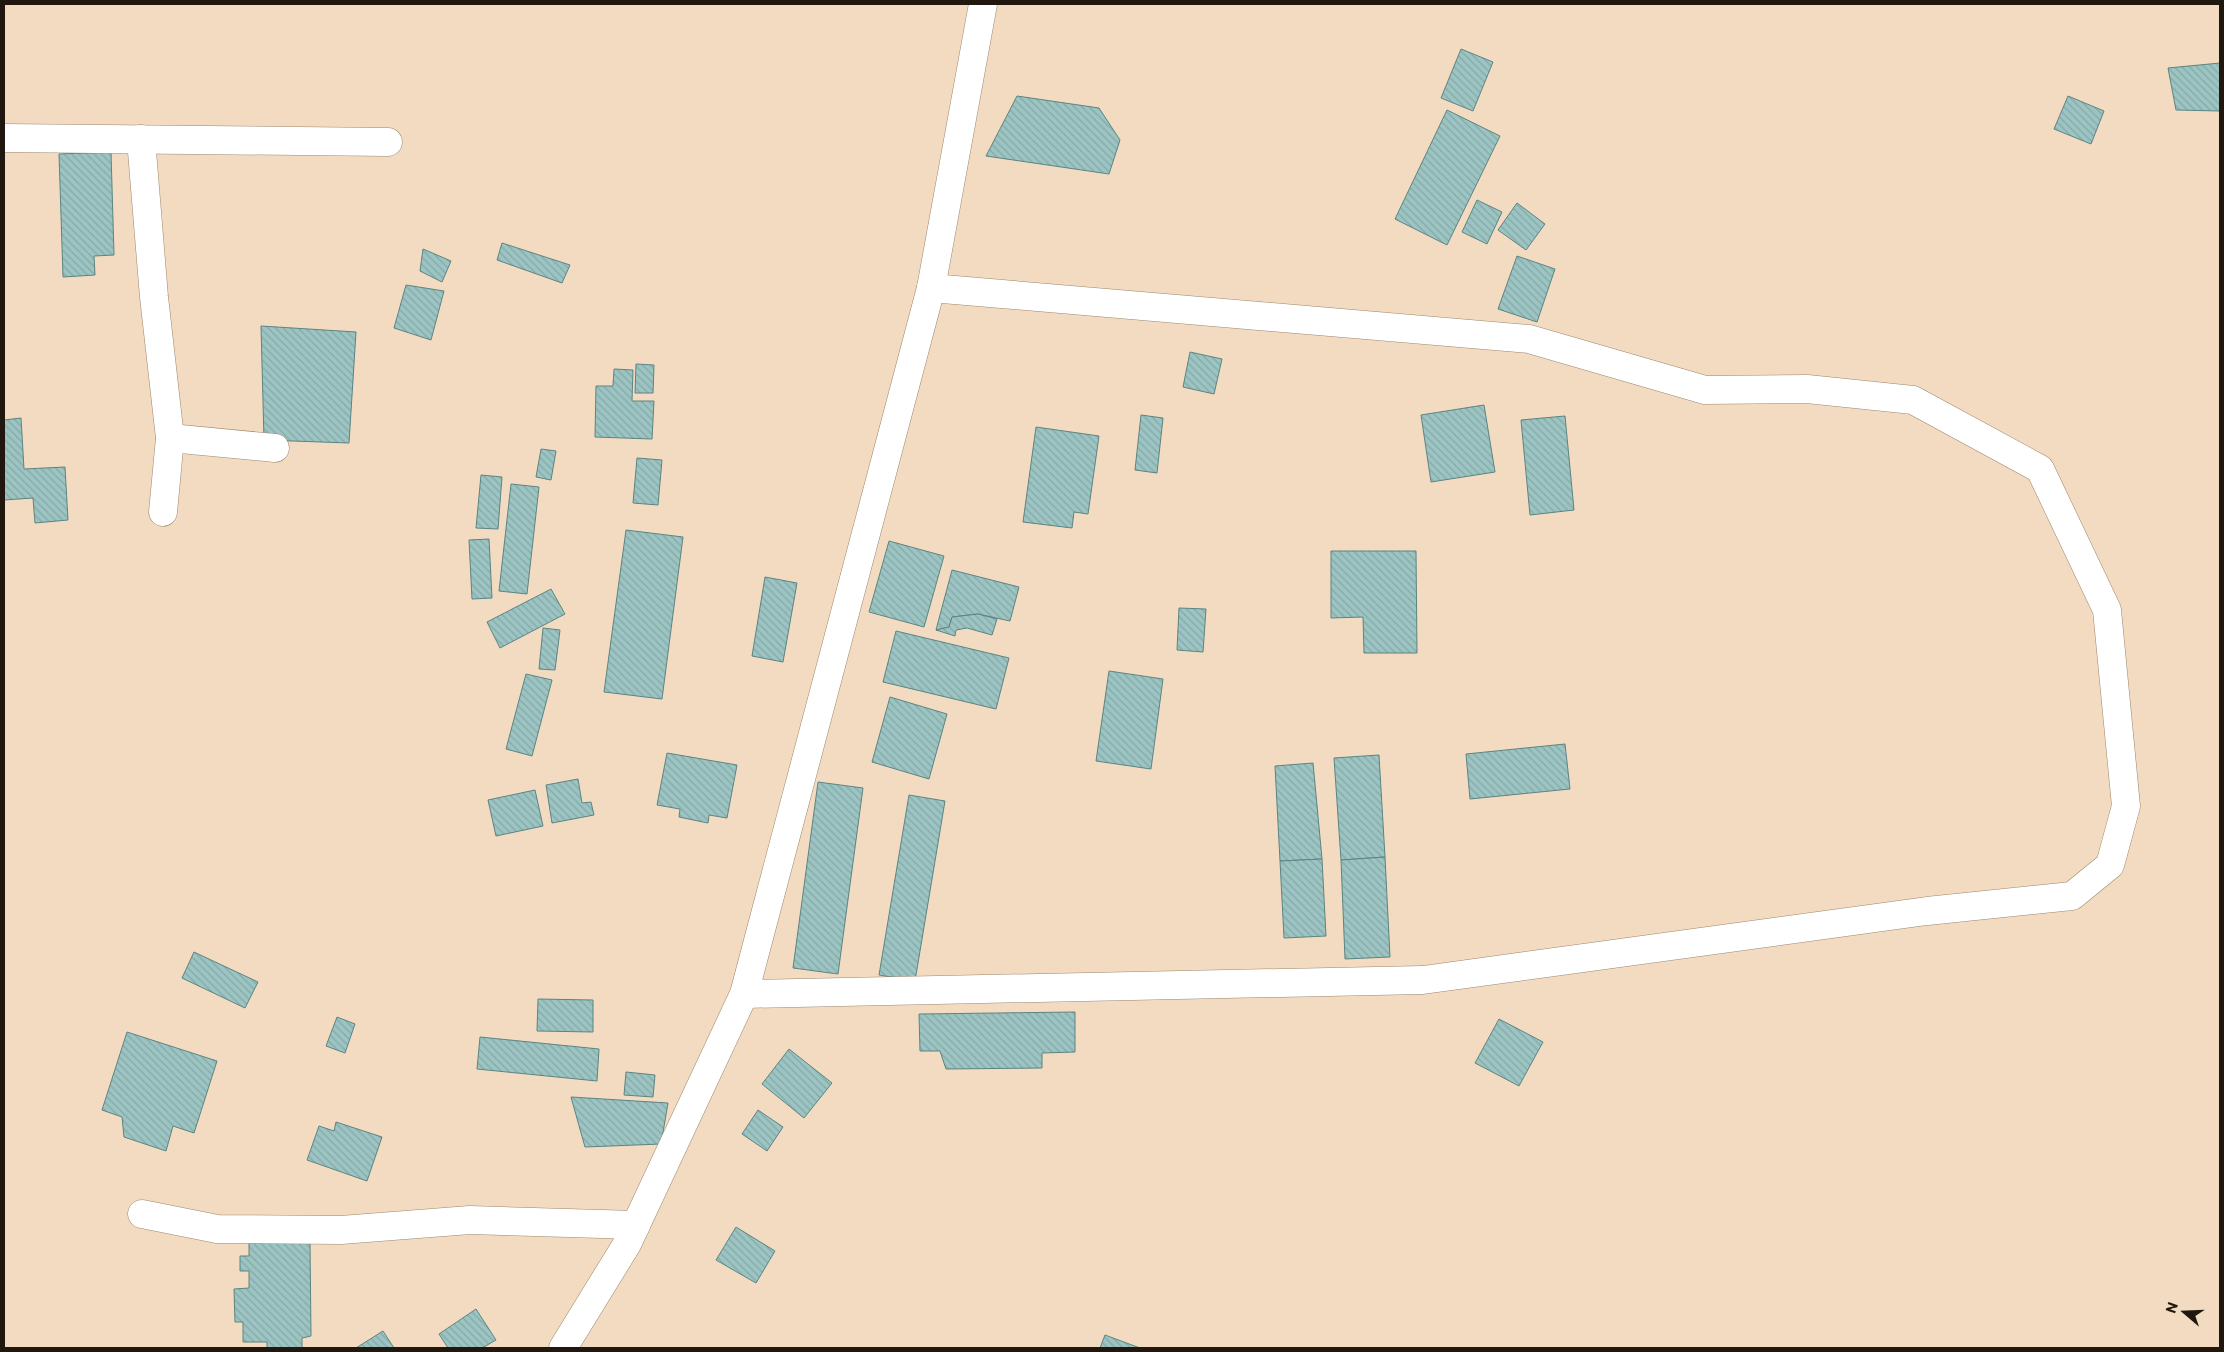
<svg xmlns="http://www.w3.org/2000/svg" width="2224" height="1352" font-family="Commissioner,sans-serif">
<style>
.building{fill:url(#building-back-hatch);stroke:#5c8482}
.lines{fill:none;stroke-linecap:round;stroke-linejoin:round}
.minor-casing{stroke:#9c876f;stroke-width:29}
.minor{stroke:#fff;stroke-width:28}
</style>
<defs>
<pattern id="building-back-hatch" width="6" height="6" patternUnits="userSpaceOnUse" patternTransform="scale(1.25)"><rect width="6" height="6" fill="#9bc4c3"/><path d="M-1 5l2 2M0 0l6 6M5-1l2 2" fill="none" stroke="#85a8a6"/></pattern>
</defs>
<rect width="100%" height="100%" fill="#f2dbc0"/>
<g class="building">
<path d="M1461 49 1493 62 1473 111 1441 98Z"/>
<path d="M2220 63V111L2176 110 2168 68Z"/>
<path d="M1017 96 1099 108 1120 140 1109 174 986 156Z"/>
<path d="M2068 96 2104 111 2091 144 2054 129Z"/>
<path d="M1447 110 1500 136 1447 245 1395 219Z"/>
<path d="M111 152 114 255 94 256 95 275 63 277 59 154Z"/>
<path d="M1477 200 1502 212 1487 244 1462 232Z"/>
<path d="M1517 203 1545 224 1526 250 1498 230Z"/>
<path d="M502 243 570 265 562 283 497 260Z"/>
<path d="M423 249 451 261 442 282 420 271Z"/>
<path d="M1517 256 1555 269 1537 322 1498 309Z"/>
<path d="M406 285 444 291 431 340 394 328Z"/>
<path d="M261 326 356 332 349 443 264 440Z"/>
<path d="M1190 352 1222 359 1214 394 1183 387Z"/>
<path d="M636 364 654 365 653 393H635Z"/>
<path d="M614 369 633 370 632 401H654L652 439 595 437 596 386H613Z"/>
<path d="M1484 405 1495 472 1431 482 1421 415Z"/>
<path d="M1141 415 1163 418 1157 473 1135 470Z"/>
<path d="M1565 416 1574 510 1530 515 1521 420Z"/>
<path d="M21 418 24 469 65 467 68 520 35 523 33 498 4 500V420Z"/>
<path d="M1036 427 1099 436 1088 514 1074 512 1072 528 1023 522Z"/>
<path d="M541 449 556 451 551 480 536 477Z"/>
<path d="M637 458 662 460 658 505 633 503Z"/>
<path d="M481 475 502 477 498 529 476 528Z"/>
<path d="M511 484 539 487 527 594 499 591Z"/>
<path d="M626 530 683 537 662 699 604 692Z"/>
<path d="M489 539 492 598 472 599 469 540Z"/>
<path d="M889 541 944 556 924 627 869 612Z"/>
<path d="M1331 551H1416L1417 653H1364L1363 617 1331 618Z"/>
<path d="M952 570 1019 587 1010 621 978 614 952 617 949 627 936 630Z"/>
<path d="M765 577 797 583 783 662 752 656Z"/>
<path d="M551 589 565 614 500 648 487 622Z"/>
<path d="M1179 608 1206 609 1203 652 1177 650Z"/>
<path d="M978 614 997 619 992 635 967 628 956 630 955 636 936 630 949 627 952 617Z"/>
<path d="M543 628 560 630 555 670 539 669Z"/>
<path d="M896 631 1009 658 996 709 883 682Z"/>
<path d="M1109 671 1163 679 1151 769 1096 761Z"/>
<path d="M526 674 552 680 532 756 506 749Z"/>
<path d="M890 697 947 714 929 779 872 762Z"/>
<path d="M1565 744 1570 789 1470 799 1466 754Z"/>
<path d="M667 753 737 765 727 818 709 815 708 823 679 817 680 809 657 805Z"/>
<path d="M1379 755 1385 857 1341 860 1334 758Z"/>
<path d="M1313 763 1322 859 1280 861 1275 766Z"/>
<path d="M578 779 582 803 591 802 594 815 552 823 546 785Z"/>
<path d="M818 782 863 788 838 974 793 968Z"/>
<path d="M535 790 543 826 496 836 488 800Z"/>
<path d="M909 795 945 801 915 981 879 975Z"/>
<path d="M1385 857 1390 957 1345 959 1341 860Z"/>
<path d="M1322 859 1326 936 1284 938 1280 861Z"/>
<path d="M194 952 258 982 245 1008 182 978Z"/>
<path d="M538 999 593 1000V1032L537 1031Z"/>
<path d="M1075 1012V1052L1042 1053V1068L946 1069 940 1051H920L919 1014Z"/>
<path d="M337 1017 355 1024 345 1053 326 1046Z"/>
<path d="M1499 1019 1543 1042 1519 1086 1475 1063Z"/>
<path d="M127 1032 217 1061 194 1133 173 1126 166 1151 124 1137 122 1117 102 1110Z"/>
<path d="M480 1037 599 1049 597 1081 477 1069Z"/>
<path d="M789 1049 832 1083 804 1118 762 1084Z"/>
<path d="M626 1072 655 1075 653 1097 624 1095Z"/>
<path d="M571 1097 668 1103 661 1144 585 1147Z"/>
<path d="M758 1110 783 1127 767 1151 742 1134Z"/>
<path d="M336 1122 382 1137 367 1181 307 1160 319 1126 334 1131Z"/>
<path d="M736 1227 775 1251 756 1283 716 1260Z"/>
<path d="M249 1243H310L311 1336 302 1338V1348H267V1342H243V1322H235L234 1289 249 1288V1271H240V1256H249Z"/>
<path d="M476 1309 496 1340 482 1348H448L439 1334Z"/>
<path d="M383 1331 394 1348H356Z"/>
<path d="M1105 1335 1140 1348H1100Z"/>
</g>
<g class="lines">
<defs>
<g id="minor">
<path d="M4 138 388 142"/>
<path d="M141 139 154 297 170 438 163 512"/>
<path d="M170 438 275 448"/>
<path d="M744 994 1423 980 1927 911 2072 896 2110 865 2126 806 2107 610 2040 469 1913 400 1807 389 1705 390 1529 339 931 288"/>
<path d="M142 1214 217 1229 341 1230 470 1220 636 1225"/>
<path d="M563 1348 627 1244 744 994 931 288 983 4"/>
</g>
</defs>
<use href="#minor" class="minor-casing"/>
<use href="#minor" class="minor"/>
</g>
<rect width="2224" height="1352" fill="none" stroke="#20180e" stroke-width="10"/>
<g transform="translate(2184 1312) rotate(289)" stroke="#f2dbc0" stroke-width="4" paint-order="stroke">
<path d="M0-4L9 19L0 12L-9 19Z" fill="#20180e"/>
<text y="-8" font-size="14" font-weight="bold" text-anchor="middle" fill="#20180e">N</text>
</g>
</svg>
